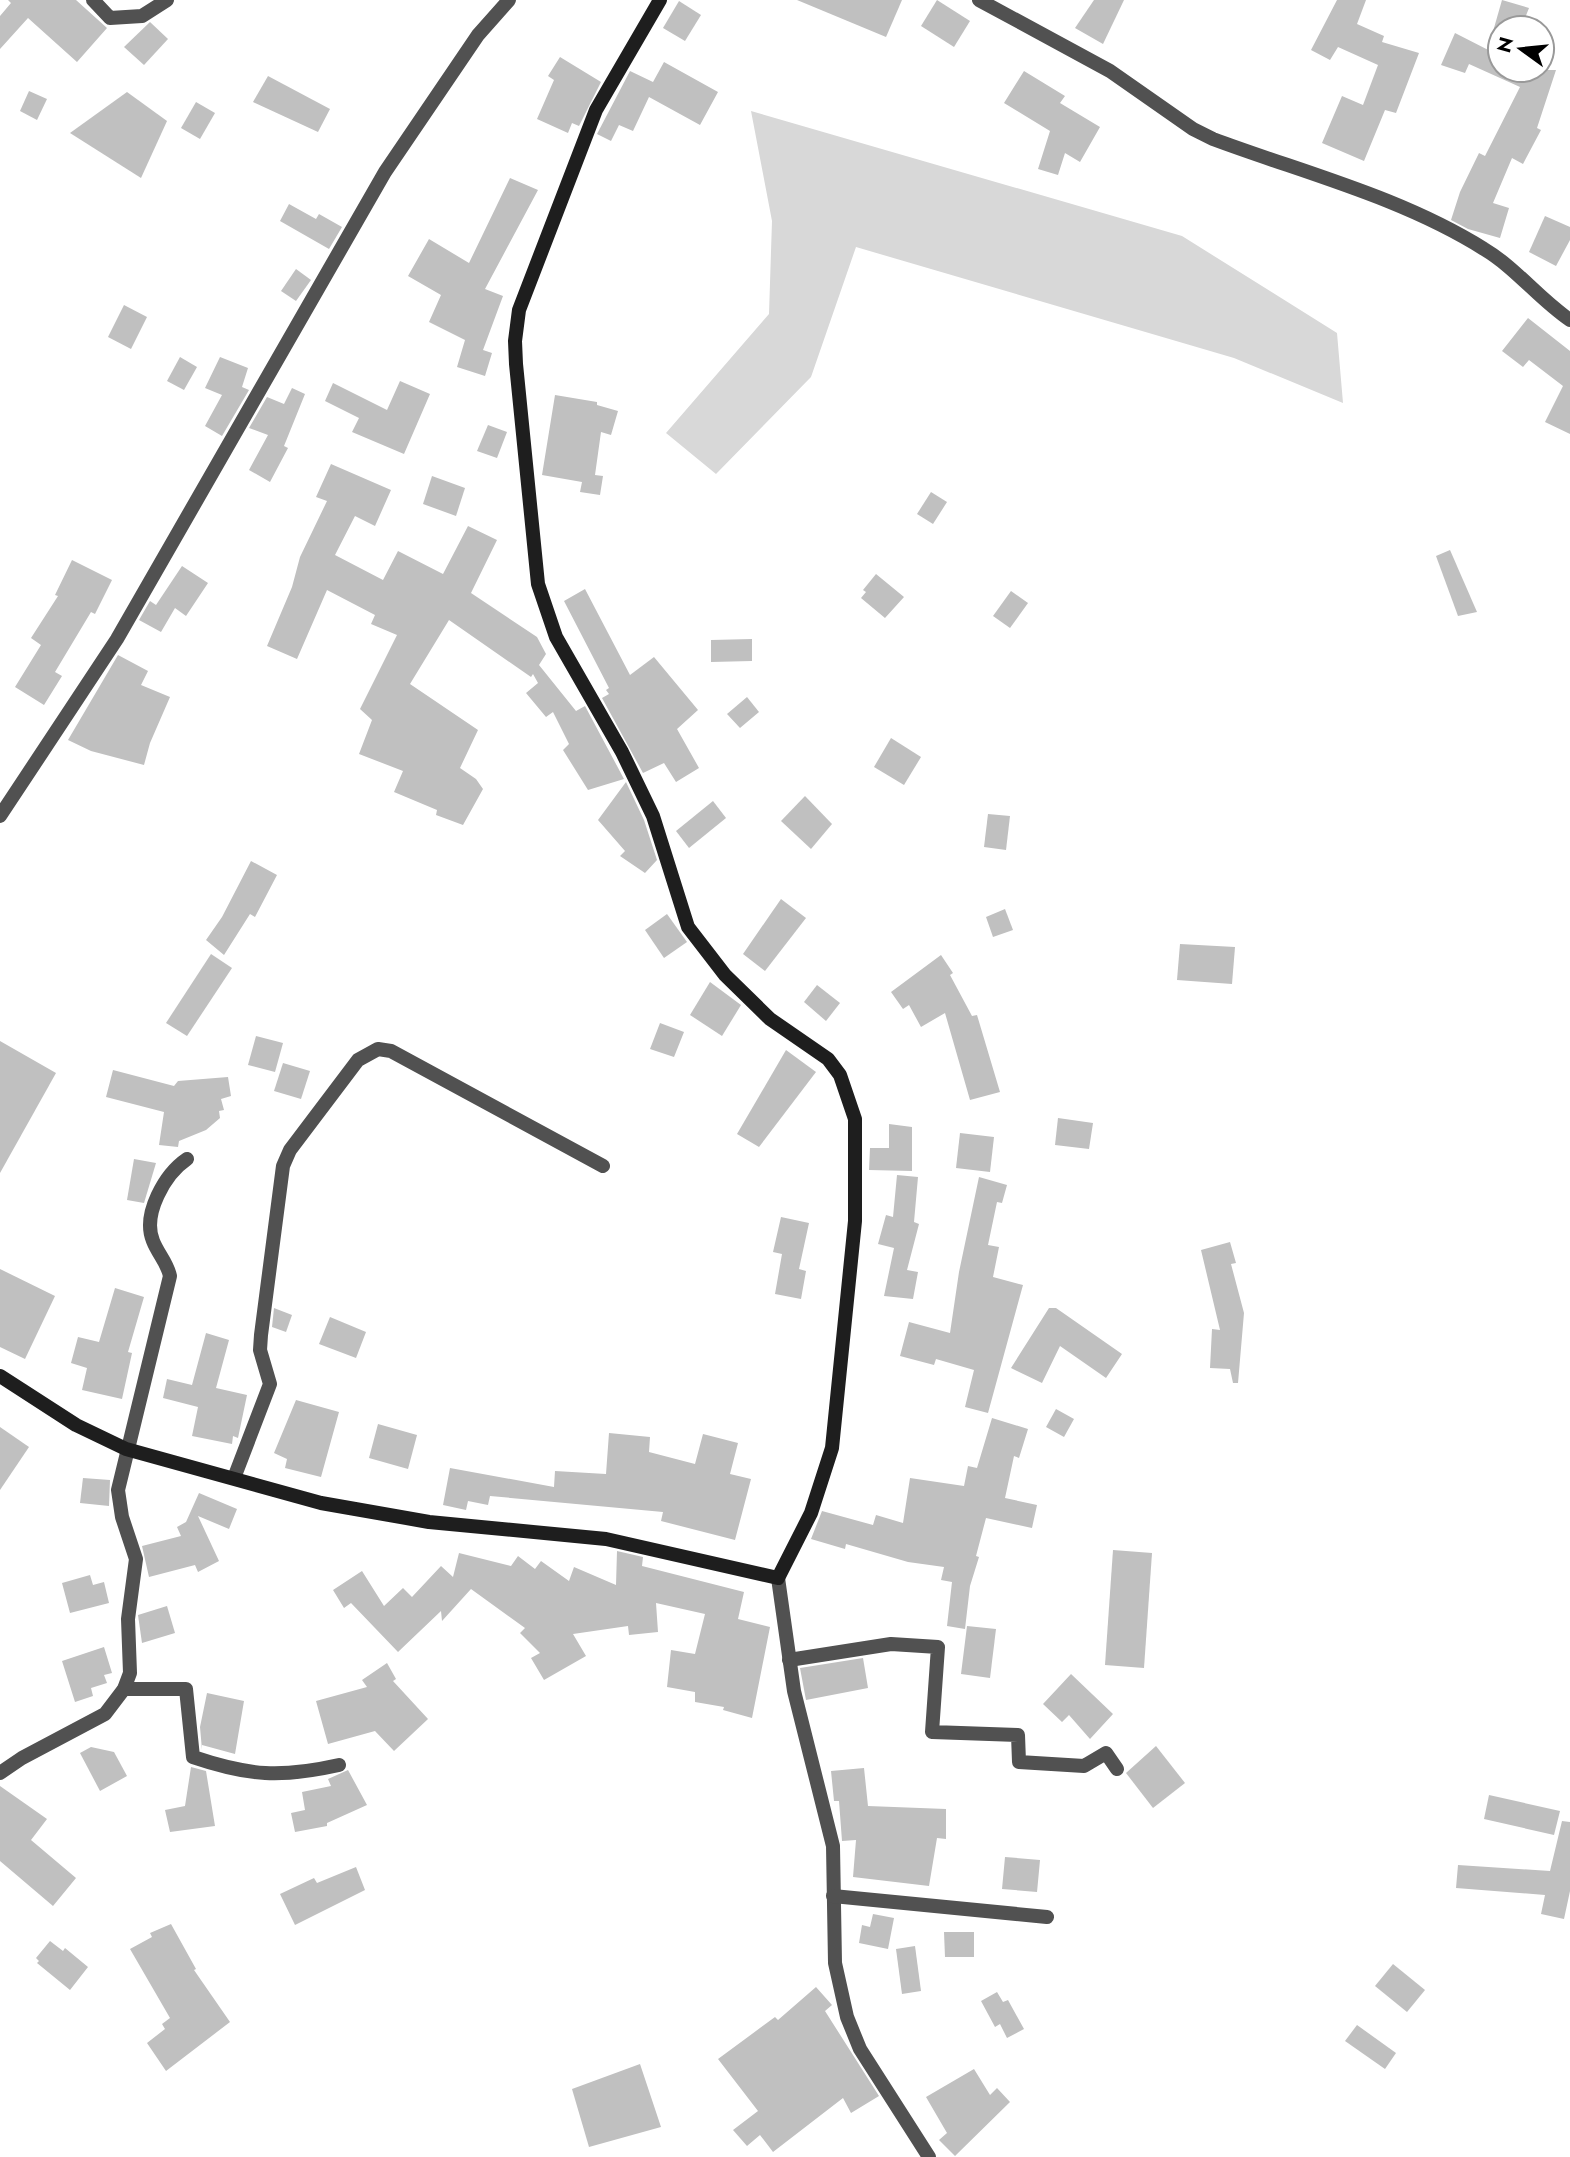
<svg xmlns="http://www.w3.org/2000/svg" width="1570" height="2157" font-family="Jost,sans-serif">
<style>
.green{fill:#d8d8d8}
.building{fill:#c0c0c0}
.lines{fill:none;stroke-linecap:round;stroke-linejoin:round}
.street{stroke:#515151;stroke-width:14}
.secondary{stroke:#1e1e1e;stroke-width:14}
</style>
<rect width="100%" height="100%" fill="#fff"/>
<path class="green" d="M751 111 1182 236 1337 333 1343 403 1234 358 856 247 811 377 716 474 666 433 769 314 772 221Z"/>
<g class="building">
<path d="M8 0H76L107 28 77 62 28 18 0 49V16L11 3Z"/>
<path d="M797 0H902L886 37Z"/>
<path d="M937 0 970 21 954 47 921 26Z"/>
<path d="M1094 0H1124L1103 44 1075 28Z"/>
<path d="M1337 0H1366L1357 24 1384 36 1382 42 1419 53 1396 113 1385 110 1364 161 1322 143 1342 96 1363 105 1378 65 1338 47 1330 60 1311 50Z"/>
<path d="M1502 0 1529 8 1521 28H1494Z"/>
<path d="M679 1 701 15 685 41 663 28Z"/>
<path d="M150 22 168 39 144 65 124 47Z"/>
<path d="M1455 33 1500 56V70H1556L1537 128 1541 130 1523 164 1512 158 1493 203 1509 208 1500 238 1468 229 1451 220 1460 192 1479 153 1485 156 1520 87 1469 64 1465 73 1441 65Z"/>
<path d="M560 57 601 82 579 126 572 123 568 133 537 119 554 80 548 76Z"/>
<path d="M664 62 718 92 700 125 649 97 633 131 619 125 611 141 597 134 630 71 653 82Z"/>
<path d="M1024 71 1065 96 1060 103 1100 127 1080 162 1065 153 1058 175 1038 169 1050 131 1004 103Z"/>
<path d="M268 76 330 109 318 132 253 102Z"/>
<path d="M29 91 47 99 37 120 20 111Z"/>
<path d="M127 92 167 121 141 178 70 133Z"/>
<path d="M196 102 215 113 200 139 181 128Z"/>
<path d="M510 178 538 190 485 289 503 296 483 350 492 353 485 376 457 367 465 340 429 322 441 295 408 276 429 239 469 263Z"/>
<path d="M289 204 316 219 319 214 342 227 329 249 280 221Z"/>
<path d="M1545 216 1570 227V240L1556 266 1529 252Z"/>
<path d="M296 269 311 280 296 301 281 291Z"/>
<path d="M124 305 147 317 131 349 108 337Z"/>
<path d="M1528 318 1570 351V434L1545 422 1563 386 1529 360 1523 367 1502 351Z"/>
<path d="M180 357 197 367 184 390 167 381Z"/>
<path d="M220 357 248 368 242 387 249 390 222 436 205 426 222 395 205 388Z"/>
<path d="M400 381 430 394 404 454 352 432 359 418 325 401 333 383 387 410Z"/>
<path d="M292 388 305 394 284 446 288 448 270 482 249 470 268 435 249 428 267 397 284 404Z"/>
<path d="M555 395 597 402V405L618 411 611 435 601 432 595 475 603 476 600 495 580 492 582 482 542 475Z"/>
<path d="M488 425 507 432 497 458 477 451Z"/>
<path d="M331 464 391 490 375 526 355 516 335 555 383 580 398 551 443 574 468 526 497 540 471 593 537 637 546 654 539 665 576 711 585 706 624 779 588 790 563 750 569 744 553 712 546 717 526 693 538 683 533 674 531 677 449 620 410 684 478 730 460 768 476 779 483 789 463 825 436 815 437 810 394 792 403 771 359 754 372 720 360 709 397 635 371 624 375 615 327 590 297 659 267 646 292 587 300 557 327 501 316 497Z"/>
<path d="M432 476 465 488 456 516 423 504Z"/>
<path d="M931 492 947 502 933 524 917 514Z"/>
<path d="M1450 550 1477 612 1458 616 1436 556Z"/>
<path d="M72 560 112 580 95 614 91 612 55 672 62 676 44 705 15 687 41 645 31 638 58 596 55 595Z"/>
<path d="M182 566 208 583 186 616 175 608 161 632 139 620 150 601 156 605Z"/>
<path d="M876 574 904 597 885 618 861 598 866 592 863 590Z"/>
<path d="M585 589 630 675 654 657 698 710 677 729 699 768 676 782 664 763 643 773 602 698 609 694 606 690 609 688 564 601Z"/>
<path d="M1011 591 1028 603 1010 628 993 616Z"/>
<path d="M752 639V661L711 662V640Z"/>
<path d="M118 655 148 671 141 685 170 697 150 743 144 765 91 751 68 740Z"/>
<path d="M747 697 759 712 740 728 727 714Z"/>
<path d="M891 738 921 757 904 785 874 767Z"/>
<path d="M626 782 644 820 657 860 645 873 620 856 625 851 598 820Z"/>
<path d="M805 796 832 824 811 849 781 821Z"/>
<path d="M713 801 726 818 689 848 676 831Z"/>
<path d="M988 814 1010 816 1006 850 984 847Z"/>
<path d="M251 861 277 875 255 917 250 914 224 955 206 940 222 917Z"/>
<path d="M781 899 806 918 765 971 743 954Z"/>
<path d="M1005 909 1013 930 993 937 986 917Z"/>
<path d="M667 914 687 942 664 958 645 930Z"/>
<path d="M1180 944 1235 947 1232 984 1177 980Z"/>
<path d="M211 954 232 968 187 1036 166 1023Z"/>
<path d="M941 955 953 973 950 975 972 1016 977 1015 1000 1092 970 1100 945 1013 921 1027 909 1005 903 1009 891 992Z"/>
<path d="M710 982 741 1005 722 1036 690 1015Z"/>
<path d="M817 985 840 1003 826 1021 804 1002Z"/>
<path d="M660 1023 684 1032 674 1057 650 1049Z"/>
<path d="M256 1036 283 1043 275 1072 248 1065Z"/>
<path d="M0 1041 56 1073 0 1173Z"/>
<path d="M786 1050 816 1072 759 1147 737 1134Z"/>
<path d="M283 1063 310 1071 301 1099 274 1091Z"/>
<path d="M113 1070 174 1086 178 1081 228 1077 231 1096 221 1099 224 1110 219 1111 220 1118 206 1130 179 1141 178 1147 159 1145 164 1112 106 1097Z"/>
<path d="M1058 1118 1093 1123 1089 1149 1055 1145Z"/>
<path d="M889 1124 912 1127V1171L869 1170 870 1148H889Z"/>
<path d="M960 1133 994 1137 990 1172 956 1168Z"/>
<path d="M134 1159 156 1163 144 1203 127 1200Z"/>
<path d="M897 1175 918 1177 914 1222 919 1224 907 1270 918 1272 913 1299 884 1296 894 1248 878 1244 886 1215 893 1217Z"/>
<path d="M979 1177 1007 1185 1002 1203 997 1202 988 1245 999 1247 993 1277 1023 1285 988 1413 965 1407 974 1370 936 1359 934 1365 900 1356 909 1322 950 1333 959 1272Z"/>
<path d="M781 1217 809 1223 799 1269 806 1271 801 1299 775 1294 782 1254 773 1252Z"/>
<path d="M1230 1242 1236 1263 1231 1264 1244 1313 1238 1383H1233L1230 1369 1210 1368 1212 1329 1220 1330 1201 1250Z"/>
<path d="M0 1269 55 1296 25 1359 0 1347Z"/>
<path d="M115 1288 144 1297 128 1352 132 1353 122 1399 82 1390 87 1368 71 1363 78 1337 99 1342Z"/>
<path d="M274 1308 292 1315 286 1332 272 1327Z"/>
<path d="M1049 1308H1056L1122 1354 1106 1378 1060 1346 1042 1383 1011 1368Z"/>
<path d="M330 1317 366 1332 356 1358 319 1344Z"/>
<path d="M206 1333 229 1340 216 1388 247 1395 238 1438 233 1436 232 1444 192 1436 198 1407 163 1398 167 1379 192 1385Z"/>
<path d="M296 1400 339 1412 321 1477 285 1468 287 1459 274 1453Z"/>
<path d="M1056 1409 1074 1419 1064 1437 1046 1427Z"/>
<path d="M992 1418 1028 1429 1019 1458 1014 1456 1005 1498 1037 1505 1032 1528 986 1518 976 1556 979 1557 970 1586 965 1629 947 1626 952 1582 941 1580 944 1567 908 1562 846 1544 845 1549 811 1539 822 1511 873 1525 876 1515 903 1523 910 1478 964 1486 968 1466 977 1468Z"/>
<path d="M378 1424 417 1435 408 1469 369 1458Z"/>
<path d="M0 1427 29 1447 0 1490Z"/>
<path d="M609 1433 650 1437 649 1452 695 1464 703 1434 738 1443 730 1474 751 1479 735 1540 661 1521 663 1512 490 1496 488 1505 468 1501 466 1510 443 1505 450 1468 554 1487 555 1471 606 1474Z"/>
<path d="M83 1478 110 1480 109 1506 80 1503Z"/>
<path d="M199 1493 237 1509 229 1529 198 1516 219 1561 198 1572 195 1565 149 1577 142 1546 181 1536 177 1527 186 1522Z"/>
<path d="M1113 1550 1152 1553 1144 1668 1105 1665Z"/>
<path d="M617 1551 643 1557 642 1566 744 1592 738 1619 770 1627 752 1718 723 1710 724 1707 695 1702V1692L667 1687 671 1650 695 1654 705 1614 656 1603 658 1632 629 1635 628 1626 573 1634 586 1656 544 1680 531 1658 540 1653 520 1633 525 1628 471 1589 442 1621 441 1611 398 1652 351 1603 344 1608 333 1590 362 1571 384 1606 403 1588 412 1597 441 1566 453 1577 459 1553 511 1566 518 1556 535 1569 541 1561 569 1581 574 1567 616 1585Z"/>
<path d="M90 1575 93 1585 104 1582 109 1603 70 1613 62 1583Z"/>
<path d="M167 1606 175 1633 142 1643 138 1615Z"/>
<path d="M967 1626 996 1629 990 1678 961 1674Z"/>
<path d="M104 1647 112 1673 104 1675 107 1683 91 1688 93 1696 75 1702 62 1661Z"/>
<path d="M863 1658 868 1688 806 1700 800 1668Z"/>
<path d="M387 1663 396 1679 393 1681 428 1719 394 1751 375 1731 328 1744 316 1701 367 1687 362 1680Z"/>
<path d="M1071 1674 1113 1714 1090 1739 1069 1715 1062 1722 1043 1704Z"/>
<path d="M207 1693 244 1701 235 1754 202 1745V1750L200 1727Z"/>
<path d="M1156 1746 1185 1783 1153 1808 1126 1773Z"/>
<path d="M91 1747 114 1752 127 1776 100 1791 80 1753Z"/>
<path d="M191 1767 206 1771 215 1826 170 1832 165 1810 185 1806Z"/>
<path d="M864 1768 868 1806 946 1809V1839L937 1838 929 1886 853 1877 856 1840 842 1841 839 1801H834L831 1771Z"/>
<path d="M348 1770 367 1805 327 1823V1826L295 1832 291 1813 305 1810 302 1792 331 1786 328 1779Z"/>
<path d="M0 1786 47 1819 31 1840 76 1878 53 1906 0 1861Z"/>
<path d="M1489 1795 1560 1811 1554 1835 1484 1819Z"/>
<path d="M1562 1821 1570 1822V1891L1564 1919 1541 1914 1545 1895 1456 1888 1458 1865 1550 1871Z"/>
<path d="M1005 1857 1040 1860 1037 1892 1002 1889Z"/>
<path d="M356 1867 365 1890 295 1925 280 1894 314 1878 317 1883Z"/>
<path d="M873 1914 894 1918 888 1949 859 1943 862 1925 870 1927Z"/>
<path d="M171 1924 196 1969 194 1970 230 2022 166 2071 147 2043 165 2029 162 2024 170 2018 130 1949 152 1937 150 1933Z"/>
<path d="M944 1932H974V1957H945Z"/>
<path d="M50 1941 63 1951 65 1948 88 1967 70 1990 37 1963 39 1961 36 1958Z"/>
<path d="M915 1946 921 1991 902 1994 896 1949Z"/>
<path d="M1393 1964 1425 1990 1407 2012 1375 1986Z"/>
<path d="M816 1987 832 2005 825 2011 879 2096 851 2113 843 2098 773 2152 760 2135 747 2146 733 2130 758 2111 718 2059 775 2017 778 2020Z"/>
<path d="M997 1992 1003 2002 1008 2000 1024 2029 1007 2038 1000 2024 995 2027 981 2001Z"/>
<path d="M1357 2025 1396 2053 1385 2069 1345 2041Z"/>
<path d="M640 2064 661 2127 589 2147 572 2089Z"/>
<path d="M974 2069 990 2095 997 2088 1010 2102 955 2156 939 2140 947 2133 926 2097Z"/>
</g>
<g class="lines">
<g class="street">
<path d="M93 0 110 18 142 16 167 0"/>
<path d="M979 0 1110 71 1193 129 1213 139C1304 173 1401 197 1484 249 1516 268 1539 299 1570 320"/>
<path d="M0 816 117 639 385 172 478 35 509 0"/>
<path d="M234 1478 270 1384 260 1350 261 1335 283 1166 290 1150 358 1060 378 1049 391 1051 603 1166"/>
<path d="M778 1578 794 1691 833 1846 835 1963 847 2017 860 2049 929 2157"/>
<path d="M789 1660 891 1644 938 1647 932 1732 1018 1735 1019 1762 1084 1766 1106 1753 1117 1769"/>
<path d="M124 1689H186L193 1757C249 1776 281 1778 339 1765"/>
<path d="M0 1773 22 1758 105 1714 124 1689 130 1673 128 1619 136 1559 122 1517 118 1490 170 1276C167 1262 158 1254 153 1241 142 1214 165 1174 187 1159"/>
<path d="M833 1896 1047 1917"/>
</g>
<path class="secondary" d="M0 1376 76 1425 126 1449 321 1503 429 1522 606 1539 778 1578 811 1513 832 1448 855 1221V1119L840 1075 828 1059 770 1019 725 975 688 927 653 816 622 752 556 637 538 584 516 364 515 341 519 310 596 110 660 0"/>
</g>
<g transform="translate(1521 49) rotate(285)"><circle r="33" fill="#ffffff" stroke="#999999" stroke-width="2"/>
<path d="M0-5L12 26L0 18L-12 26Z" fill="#000000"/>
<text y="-10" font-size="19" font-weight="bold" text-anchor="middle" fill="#000000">N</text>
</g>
</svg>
